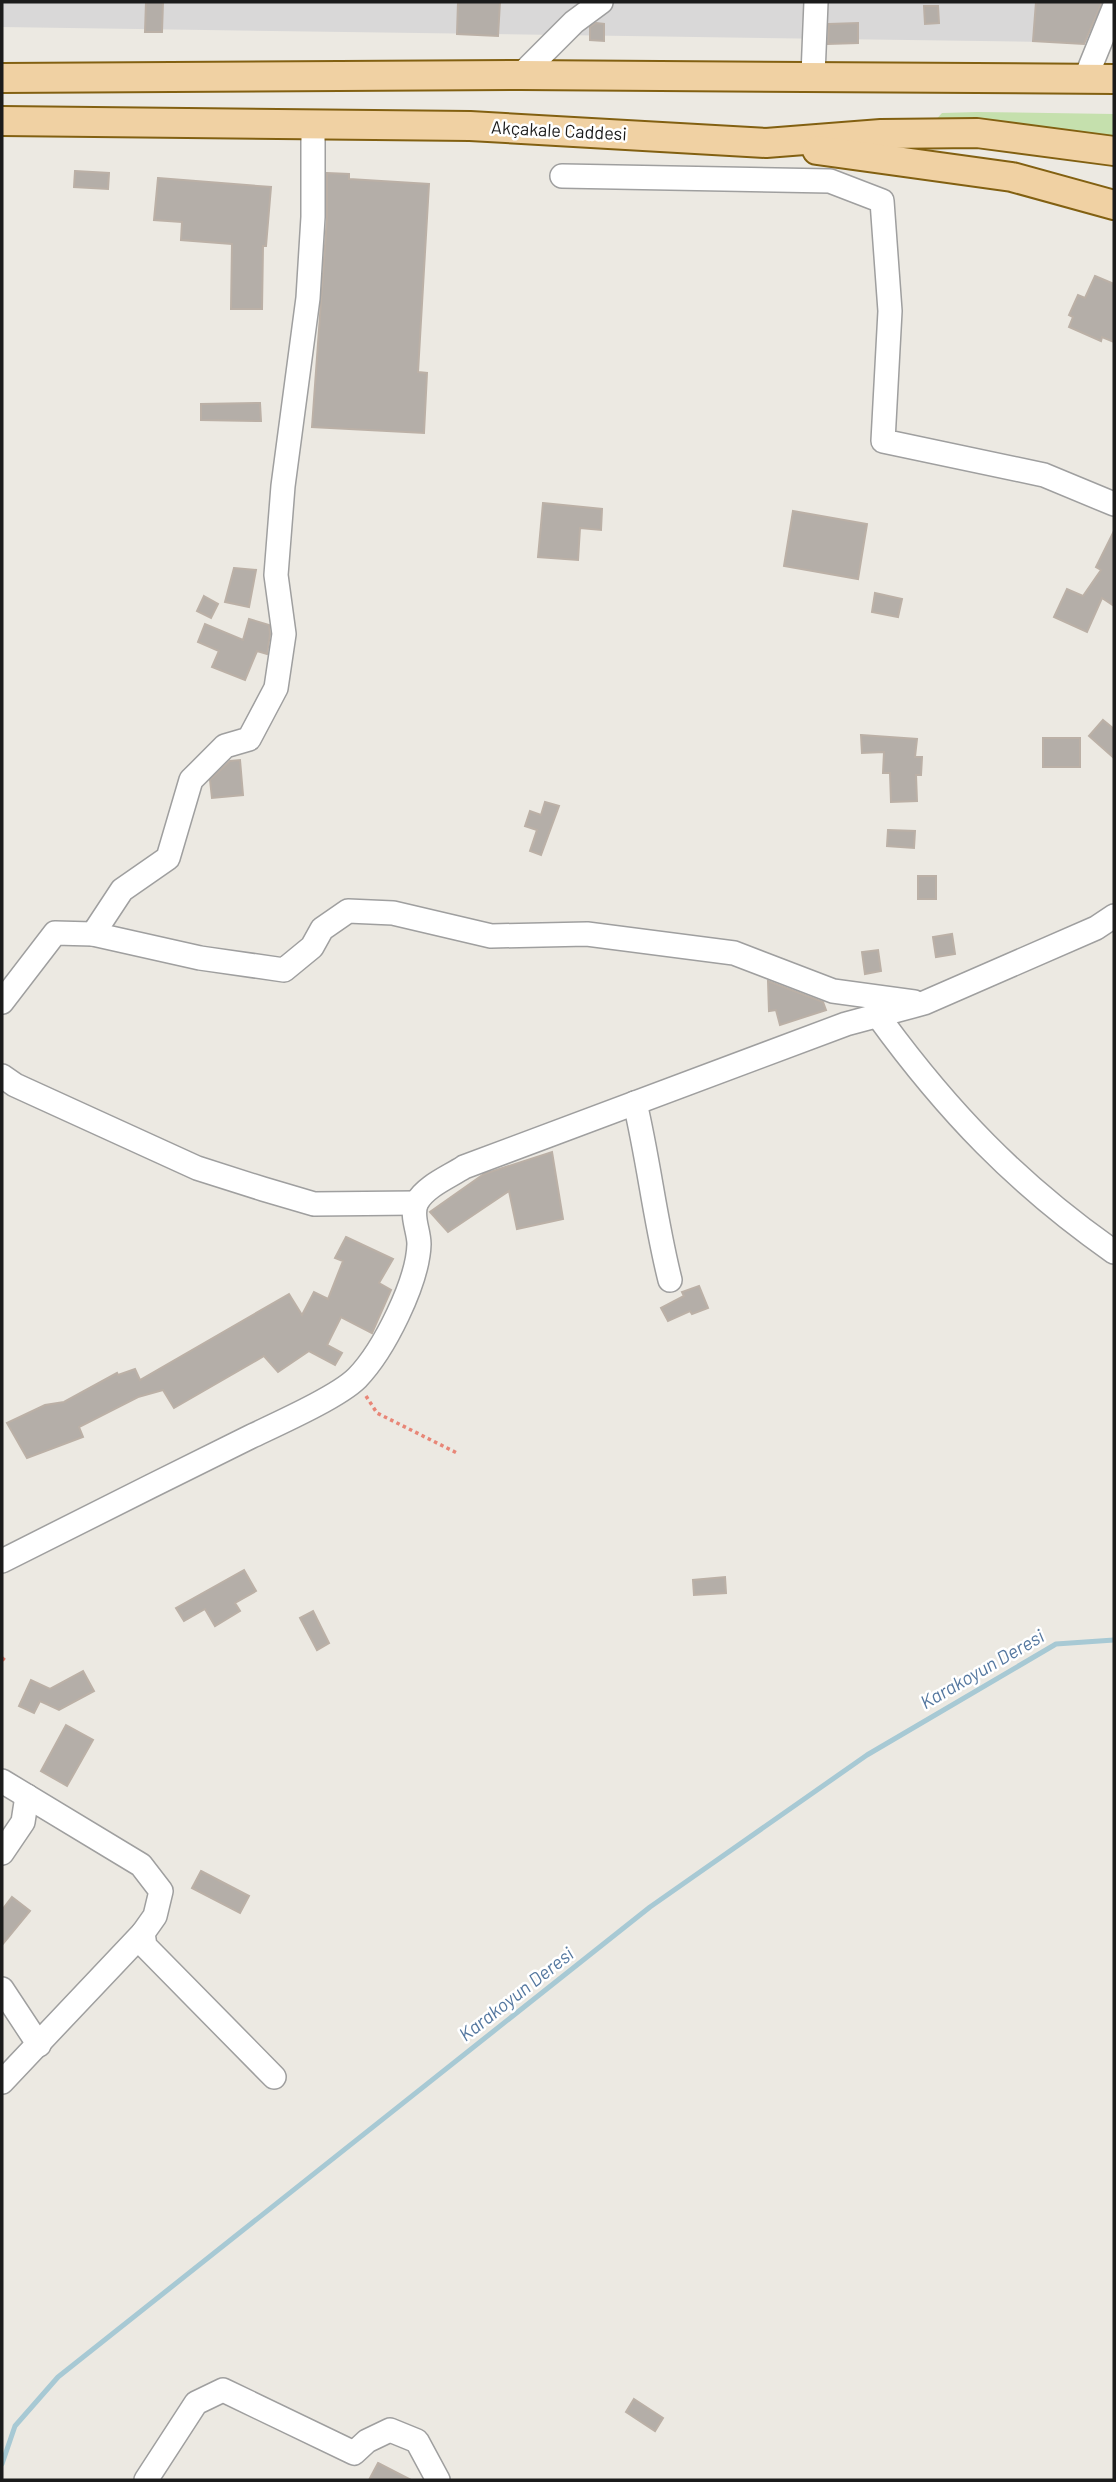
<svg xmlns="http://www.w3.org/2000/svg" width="1116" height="2482" font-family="Barlow,sans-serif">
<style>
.residential{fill:#d9d8d8}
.grass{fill:#c5e0ad}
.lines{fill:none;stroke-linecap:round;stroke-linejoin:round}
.stream{stroke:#a7c9d4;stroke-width:5}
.building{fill:#b4aea8;stroke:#bbb0a6;stroke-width:2}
.minor-casing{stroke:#9f9f9f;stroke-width:26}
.major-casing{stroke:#826011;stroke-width:32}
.path{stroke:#e88677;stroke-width:3.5;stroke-dasharray:3.5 3.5;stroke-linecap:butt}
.minor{stroke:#fff;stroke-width:23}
.major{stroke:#f0d1a3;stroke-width:28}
.labels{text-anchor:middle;stroke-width:5;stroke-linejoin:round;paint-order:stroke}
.street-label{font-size:18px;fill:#1b1b1b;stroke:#fff}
.water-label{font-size:19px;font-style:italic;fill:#54779f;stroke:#fff}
</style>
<rect width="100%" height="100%" fill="#ece9e2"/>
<path class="residential" d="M2 2H1114V43L2 27Z"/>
<path class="grass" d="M977 112 1114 114V141L932 124 942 113Z"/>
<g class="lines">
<path class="stream" d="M2 2464 15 2426 58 2377 650 1907 867 1755 1056 1644 1114 1640"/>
</g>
<g class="building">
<path d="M146 2H163L162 32H145Z"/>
<path d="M458 2H500L498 36 457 34Z"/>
<path d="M1036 2H1102L1084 44 1033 41Z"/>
<path d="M924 6H938L939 23 925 24Z"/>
<path d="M596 23 604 24V41L590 40V27Z"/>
<path d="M858 23V43L828 44 829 24Z"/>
<path d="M75 171 109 173 108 189 74 187Z"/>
<path d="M327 173 349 174V179L429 184 418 372 427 373 424 433 312 427 327 218Z"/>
<path d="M158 178 271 187 266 246H263L262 309H231L232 244 181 240 182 222 154 220Z"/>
<path d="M1095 276 1114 284V342L1102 337 1101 341 1069 327 1073 317 1069 315 1078 295 1085 298Z"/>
<path d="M260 403 261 421 201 420V404Z"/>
<path d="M543 503 602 509 601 530 580 528 578 560 538 557Z"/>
<path d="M793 511 867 524 858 579 784 566Z"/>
<path d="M1114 531V606L1102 598 1087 632 1054 617 1067 589 1083 596 1101 570 1096 567Z"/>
<path d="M234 568 256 570 249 607 225 602Z"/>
<path d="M875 593 902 599 898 617 872 612Z"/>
<path d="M204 596 218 604 211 618 197 611Z"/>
<path d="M249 619 269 625 270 634 267 654 257 651 245 680 212 667 219 651 198 642 205 624 243 640Z"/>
<path d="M1103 720 1114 729V758L1089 736Z"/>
<path d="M861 735 917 739 915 757H922L921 775H916L917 801 891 802 890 773H883L884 752 862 753Z"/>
<rect x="1043" y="738" width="37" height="29"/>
<path d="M240 760 243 795 212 798 210 780 230 761Z"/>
<path d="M545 802 559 806 541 855 530 851 537 830 525 826 530 811 541 815Z"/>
<path d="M888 830 915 831 914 848 887 846Z"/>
<rect x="918" y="876" width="18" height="23"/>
<path d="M952 934 955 954 936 957 933 937Z"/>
<path d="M878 950 881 971 865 974 862 952Z"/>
<path d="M768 981 823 1002 826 1010 780 1025 776 1010 769 1011Z"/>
<path d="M552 1152 563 1219 517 1229 509 1191 448 1232 430 1212 484 1174Z"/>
<path d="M346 1237 393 1259 379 1283 391 1290 372 1333 341 1317 327 1345 342 1353 335 1365 309 1351 278 1372 264 1356 174 1408 163 1390 138 1397 79 1427 83 1437 27 1458 7 1423 45 1405 64 1402 117 1373 118 1375 135 1369 140 1380 289 1294 302 1315 314 1292 328 1299 343 1261 335 1258Z"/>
<path d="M699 1286 708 1308 692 1314 690 1311 668 1321 661 1308 684 1296 682 1292Z"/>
<path d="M244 1570 256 1591 235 1603 240 1611 215 1626 205 1609 184 1621 176 1608Z"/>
<path d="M725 1577 726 1593 694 1595 693 1580Z"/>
<path d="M313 1611 329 1643 317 1650 300 1618Z"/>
<path d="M83 1671 94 1691 59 1710 40 1701 34 1713 19 1706 31 1680 50 1689Z"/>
<path d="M66 1725 93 1740 67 1786 41 1771Z"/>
<path d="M201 1871 249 1896 240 1913 192 1888Z"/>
<path d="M12 1897 30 1911 2 1945V1910Z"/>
<path d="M634 2399 663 2418 655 2431 626 2412Z"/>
<path d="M378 2463 411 2480H369Z"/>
</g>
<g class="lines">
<defs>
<g id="minor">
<path d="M521 75 574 22 601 2"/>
<path d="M813 75 816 2"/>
<path d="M1086 77 1114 8"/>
<path d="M562 176 830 181 882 201 890 311 883 441 1044 475 1114 504"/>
<path d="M93 934 200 958 284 970 312 947 322 929 348 911 393 913 491 936 587 934 734 953 833 991 914 1002"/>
<path d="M2 1002 55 933 93 934 122 890 168 858 191 780 225 746 249 739 276 688 284 634 276 575 283 486 308 298 313 217V124"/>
<path d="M878 1016C947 1111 1017 1184 1114 1252"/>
<path d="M2 1076 15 1085 197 1168 263 1189 314 1204 416 1203"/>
<path d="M635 1103C649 1162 655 1221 670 1280"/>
<path d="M2 1561C85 1519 167 1478 250 1437 277 1424 338 1397 357 1378 384 1350 418 1282 419 1244 419 1230 410 1215 417 1202 426 1186 449 1177 464 1167L846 1024 924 1003 1096 928 1114 916"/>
<path d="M2 1781 141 1865 161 1891 155 1916 143 1933 145 1946 274 2077"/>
<path d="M2 1853 23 1822 27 1796"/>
<path d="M2 1989 39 2045"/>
<path d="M2 2082 143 1933"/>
<path d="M146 2480 196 2403 223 2390 354 2453 367 2441 390 2430 417 2441 438 2480"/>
</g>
<g id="major">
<path d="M2 78 521 75 1114 79"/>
<path d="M2 121 470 126 766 143 881 134 977 133 1114 151"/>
<path d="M817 150 1012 177 1114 205"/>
</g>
</defs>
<use href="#minor" class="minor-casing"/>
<use href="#major" class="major-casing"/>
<g class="path">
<path d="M366 1396 377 1413 459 1454"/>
<path d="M2 1658 6 1661"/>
</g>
<use href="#minor" class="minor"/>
<use href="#major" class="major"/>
</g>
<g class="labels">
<g class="street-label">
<text transform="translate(559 131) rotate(3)" y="6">Akçakale Caddesi</text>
</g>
<g class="water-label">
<text transform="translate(982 1669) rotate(-30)" y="7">Karakoyun Deresi</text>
<text transform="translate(516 1994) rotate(-38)" y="7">Karakoyun Deresi</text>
</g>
</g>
<rect width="1116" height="2482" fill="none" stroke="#1b1b1b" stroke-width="7"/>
</svg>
